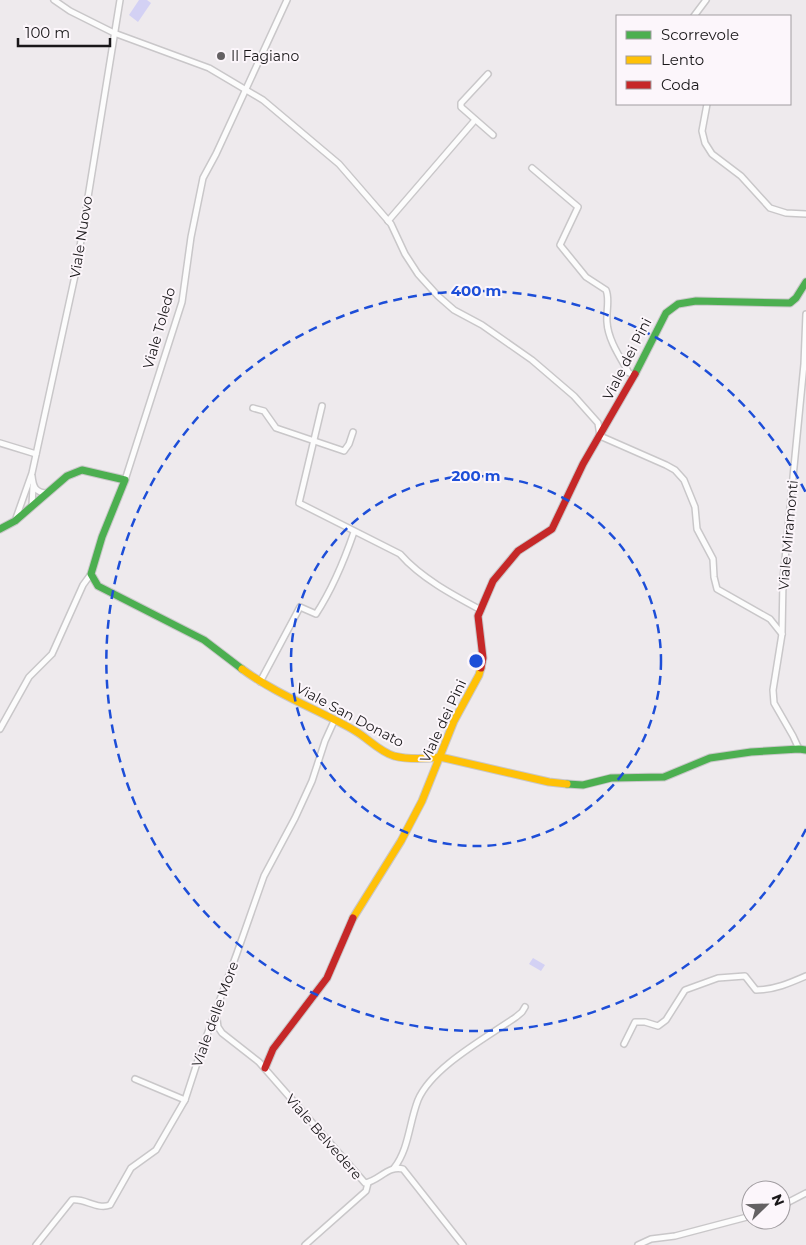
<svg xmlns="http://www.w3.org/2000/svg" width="806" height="1245" font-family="Montserrat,sans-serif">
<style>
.water{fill:#d3d1f4}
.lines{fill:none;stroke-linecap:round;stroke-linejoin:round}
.street-casing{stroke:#c9c7c9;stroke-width:8}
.fast-casing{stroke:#c9c7c9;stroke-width:9}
.slow-casing{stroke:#c9c7c9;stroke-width:9}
.jam-casing{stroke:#c9c7c9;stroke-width:9}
.street{stroke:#fcfcfc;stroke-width:5}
.fast{stroke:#4caf50;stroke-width:7}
.slow{stroke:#ffc107;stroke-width:7}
.jam{stroke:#c62828;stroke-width:7}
.ring{fill:none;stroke:#1d4ed8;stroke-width:2.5;stroke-dasharray:9 6}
.poi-dot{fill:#646163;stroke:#fcf6fb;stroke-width:2}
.labels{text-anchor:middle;stroke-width:4;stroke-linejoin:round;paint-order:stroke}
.poi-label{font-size:14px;fill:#191719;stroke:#fcf6fb;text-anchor:start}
.street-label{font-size:14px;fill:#191719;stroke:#fcf6fb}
.centre{fill:#1d4ed8;stroke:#fcf6fb;stroke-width:2.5}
.ring-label{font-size:15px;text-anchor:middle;font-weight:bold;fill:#1d4ed8;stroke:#fcf6fb;stroke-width:4;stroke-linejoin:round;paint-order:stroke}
</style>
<rect width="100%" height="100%" fill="#eeeaed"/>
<g class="water">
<path d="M139 0H147L151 3 138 22 129 15Z"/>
<path d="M533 958 545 965 541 971 529 964Z"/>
</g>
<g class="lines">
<defs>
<g id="street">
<path d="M54 0 70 11 114 33 209 68 263 100 339 164 391 224 405 254 418 274 438 296 454 310 482 325 532 360 574 396 598 423 600 436 666 465 675 470 684 480 695 507 697 529 713 559 714 577 717 589 770 619 782 634"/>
<path d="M694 16 706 0"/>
<path d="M488 74 461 103V107L493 135"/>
<path d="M707 104 702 131 705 143 712 154 741 176 770 208 786 213 806 214"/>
<path d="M532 168 578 207 560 245 586 277 606 290C610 299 606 311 607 322 608 340 620 357 629 373L635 375"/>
<path d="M388 221 475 120"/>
<path d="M322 406 299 503 400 554C421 578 453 595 481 610"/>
<path d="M253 408 264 411 276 428 344 451 349 444 353 432"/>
<path d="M0 443 36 454"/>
<path d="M32 476C33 486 35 493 47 493"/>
<path d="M125 480 182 302 191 237 203 178 216 154 287 0"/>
<path d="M32 506 33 486"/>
<path d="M15 521 32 473 76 271 120 0"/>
<path d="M260 682 300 607 316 614C333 588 344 561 354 532"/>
<path d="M0 729 29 677 52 654 83 585 91 574"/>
<path d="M799 749 793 736 774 703 773 690 782 634 783 580 804 364 806 314"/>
<path d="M216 1012 218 1027 222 1033 259 1062 365 1183C379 1181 388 1165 403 1169L463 1245"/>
<path d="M624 1044 635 1022H645L658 1026 666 1020 685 990 718 978 745 976 756 990C774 990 790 983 806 976"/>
<path d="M135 1079 185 1100"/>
<path d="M394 1168C409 1149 409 1123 418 1100 432 1067 486 1038 516 1017L522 1012 525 1007"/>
<path d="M781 1206 806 1193"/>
<path d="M36 1245 72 1200C85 1198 97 1210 110 1205L131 1168 156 1150 185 1100 200 1054 237 953 264 876 295 818 312 781 325 741 335 719"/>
<path d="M305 1245 366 1191 368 1183"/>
<path d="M638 1245 651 1239 675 1236 751 1216"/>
</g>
<g id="fast">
<path d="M635 374 666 313 678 304 696 301 790 303 796 298 806 282"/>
<path d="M0 529 15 521 67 476 82 470 125 480 102 537 91 574 98 586 204 640 242 669"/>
<path d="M567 784 583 785 611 778 664 777 710 758 751 752 799 749 806 750"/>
</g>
<g id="slow">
<path d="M242 669C276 694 316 709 352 729 367 737 378 751 394 756 410 760 425 759 440 757L549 782 567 784"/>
<path d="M353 918 401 841 422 801 454 721 479 675 481 668"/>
</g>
<g id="jam">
<path d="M481 668 483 658 478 616 493 581 518 551 552 529 583 464 635 374"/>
<path d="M265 1068 273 1049 327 978 353 918"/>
</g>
</defs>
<use href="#street" class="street-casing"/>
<use href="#fast" class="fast-casing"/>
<use href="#slow" class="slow-casing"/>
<use href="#jam" class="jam-casing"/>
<use href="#street" class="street"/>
<use href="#fast" class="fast"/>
<use href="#slow" class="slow"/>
<use href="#jam" class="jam"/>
</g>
<g class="ring">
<circle cx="476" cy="661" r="185"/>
<path d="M806 829A370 370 0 1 1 806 493"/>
</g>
<circle class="poi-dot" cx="221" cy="56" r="5"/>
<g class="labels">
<g class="poi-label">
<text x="231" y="61">Il Fagiano</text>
</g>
<g class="street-label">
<text transform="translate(81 237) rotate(-81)" y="5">Viale Nuovo</text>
<text transform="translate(159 328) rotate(-74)" y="5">Viale Toledo</text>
<text transform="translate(627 359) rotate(-63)" y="5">Viale dei Pini</text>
<text transform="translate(788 535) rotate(-85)" y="5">Viale Miramonti</text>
<text transform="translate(350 715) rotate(28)" y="5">Viale San Donato</text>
<text transform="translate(443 721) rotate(-65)" y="5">Viale dei Pini</text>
<text transform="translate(215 1014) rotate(-70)" y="5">Viale delle More</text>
<text transform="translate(324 1137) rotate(49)" y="5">Viale Belvedere</text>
</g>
</g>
<circle cx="476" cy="661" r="8" class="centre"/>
<g class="ring-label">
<text x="476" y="296">400 m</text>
<text x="476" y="481">200 m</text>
</g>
<rect x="616" y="15" width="175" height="90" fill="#fcf6fb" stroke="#a19da1"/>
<rect x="626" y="31" width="25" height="8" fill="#4caf50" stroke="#a19da1"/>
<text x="661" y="40" font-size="15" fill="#191719">Scorrevole</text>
<rect x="626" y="56" width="25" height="8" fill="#ffc107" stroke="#a19da1"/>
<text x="661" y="65" font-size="15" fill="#191719">Lento</text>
<rect x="626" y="81" width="25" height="8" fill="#c62828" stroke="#a19da1"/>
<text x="661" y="90" font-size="15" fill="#191719">Coda</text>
<g transform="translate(766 1205) rotate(67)"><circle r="24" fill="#fcf6fb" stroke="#a19da1"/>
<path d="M0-4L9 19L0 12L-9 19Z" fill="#646163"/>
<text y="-8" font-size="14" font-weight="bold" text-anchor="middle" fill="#191719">N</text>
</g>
<path d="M18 38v8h92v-8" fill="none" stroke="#191719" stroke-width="2.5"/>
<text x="25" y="38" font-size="15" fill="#191719" stroke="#fcf6fb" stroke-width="4" paint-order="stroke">100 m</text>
</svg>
